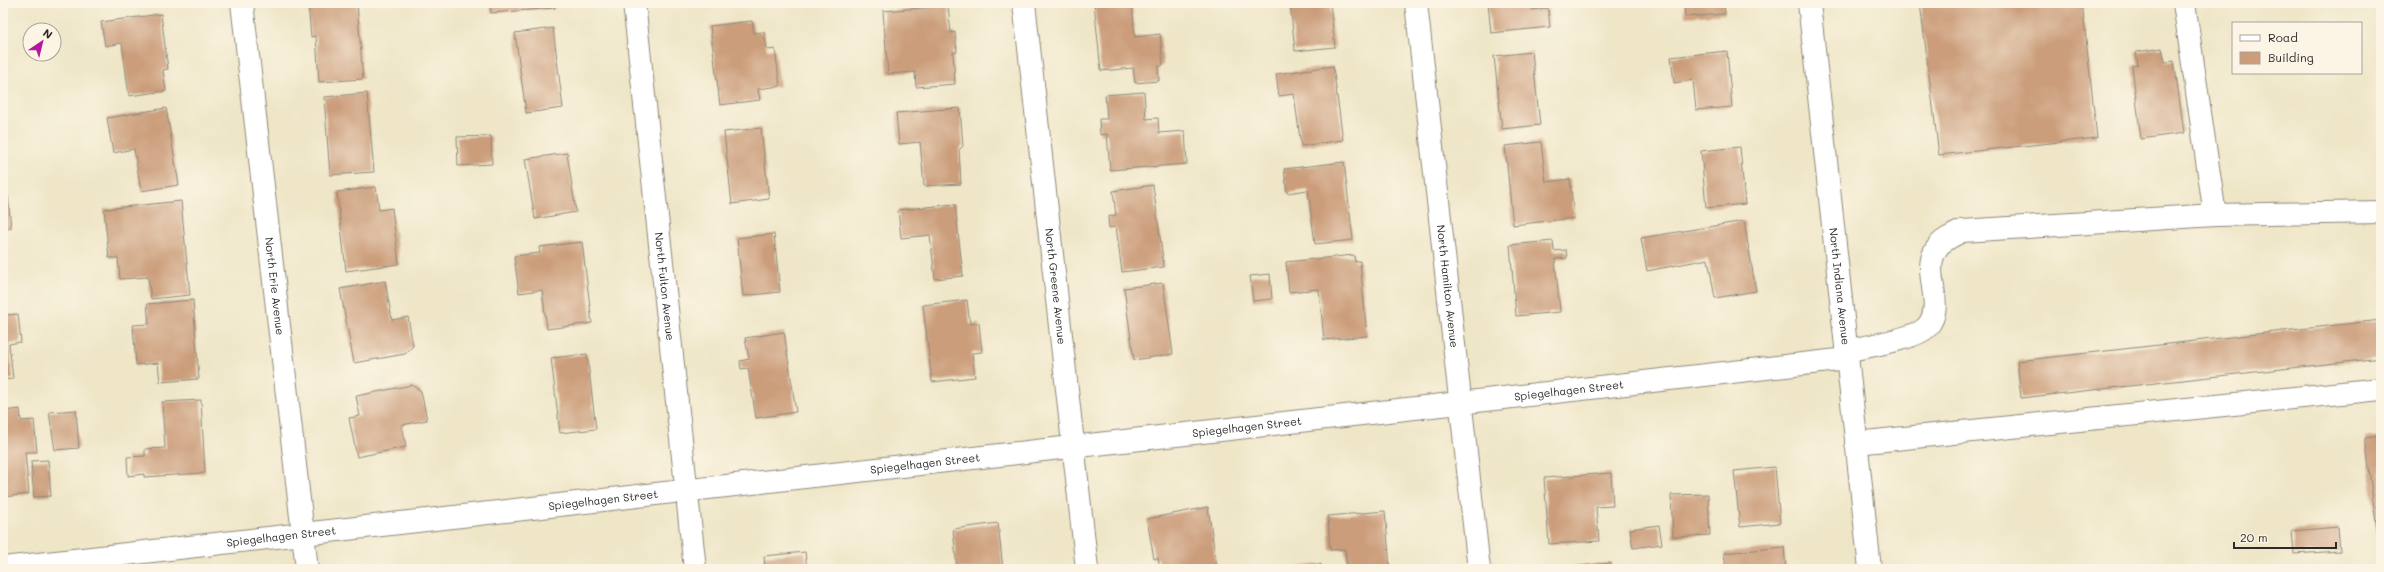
<svg xmlns="http://www.w3.org/2000/svg" width="2384" height="572" font-family="Mali,sans-serif">
<style>
.building{fill:#cb9d7a}
.lines{fill:none;stroke-linecap:round;stroke-linejoin:round}
.minor-casing{stroke:#8d887a;stroke-width:24}
.minor{stroke:#fff;stroke-width:22}
.labels{text-anchor:middle;stroke-width:3.5;stroke-linejoin:round;paint-order:stroke}
.street-label{font-size:11px;fill:#2b2b2b;stroke:#fcf5e5}
</style>
<rect width="100%" height="100%" fill="#fcf5e5"/>
<filter id="ink" filterUnits="userSpaceOnUse"><feTurbulence type="fractalNoise" baseFrequency=".025" numOctaves="2"/><feDisplacementMap in="SourceGraphic" scale="8" xChannelSelector="R" yChannelSelector="G"/><feConvolveMatrix kernelMatrix="1 2 1 2 8 2 1 2 1" color-interpolation-filters="sRGB"/></filter>
<filter id="wash" filterUnits="userSpaceOnUse"><feTurbulence type="fractalNoise" baseFrequency=".012" numOctaves="4" result="noise"/><feDisplacementMap in="SourceGraphic" scale="16" xChannelSelector="R" yChannelSelector="G"/><feGaussianBlur stdDeviation="0.9" result="paint"/><feColorMatrix in="noise" values="0 0 0 0 0 0 0 0 0 0 0 0 0 0 0 0 0 1.4 0 .05"/><feComposite in="paint" operator="in"/></filter>
<g filter="url(#wash)">
<rect width="100%" height="100%" fill="#efe6c8"/>
<g id="blocks">
<g class="building">
<path d="M308 3H357L363 79 319 82 316 36 311 37Z"/>
<path d="M490 3H555V8L491 13Z"/>
<path d="M705 3H731V4L706 7Z"/>
<path d="M1094 3H1132L1135 37 1160 34 1163 65 1158 67 1159 81 1135 83 1133 68 1101 71Z"/>
<path d="M1290 3H1330L1335 47 1295 51Z"/>
<path d="M1488 3H1531L1532 10 1548 8 1550 27 1491 33Z"/>
<path d="M1684 3H1724L1725 14 1685 17Z"/>
<path d="M1920 3H2082L2097 138 1939 155Z"/>
<path d="M948 6 951 33 955 32 957 52H953L955 84 916 87 915 72 888 74 883 11Z"/>
<path d="M161 14 168 69 163 70 166 91 129 96 122 43 105 46 101 22Z"/>
<path d="M752 21 754 33 764 32 767 50 775 49 780 86 758 89 760 100 720 105 710 26Z"/>
<path d="M553 28 563 108 526 113 515 33Z"/>
<path d="M2162 48 2165 62 2174 61 2184 133 2141 139 2132 66 2138 65 2136 52Z"/>
<path d="M1727 51 1732 107 1696 110 1693 80 1674 83 1671 57Z"/>
<path d="M1532 52 1540 125 1502 129 1494 56Z"/>
<path d="M1333 66 1343 140 1301 146 1294 94 1279 96 1276 74Z"/>
<path d="M1144 92 1146 119 1158 118 1159 133 1185 131 1187 164 1110 170 1107 134 1100 135 1099 119H1107L1105 95Z"/>
<path d="M367 93 374 172 330 175 324 97Z"/>
<path d="M166 108 179 185 141 191 134 149 113 153 107 118Z"/>
<path d="M960 108 963 146 959 150 961 184 924 186 920 142 899 144 896 113Z"/>
<path d="M761 128 769 199 732 204 724 132Z"/>
<path d="M491 136 492 164 458 166 457 137Z"/>
<path d="M1541 142 1546 182 1570 179 1574 218 1513 225 1505 146Z"/>
<path d="M1740 147 1745 204 1706 208 1701 151Z"/>
<path d="M567 153 576 212 535 219 525 159Z"/>
<path d="M1344 162 1353 240 1315 244 1308 190 1287 193 1284 169Z"/>
<path d="M1153 185 1164 267 1122 272 1116 227 1109 228 1108 217 1116 215 1113 191Z"/>
<path d="M376 187 379 210 392 208 399 264 346 271 337 192Z"/>
<path d="M3 196H8L11 228 3 229Z"/>
<path d="M181 201 190 295 151 299 148 277 120 279 118 258H109L104 209Z"/>
<path d="M955 204 963 276 935 279 930 235 901 238 898 210Z"/>
<path d="M1744 221 1756 291 1715 298 1708 259 1647 271 1641 238Z"/>
<path d="M774 234 780 292 743 296 737 238Z"/>
<path d="M1553 241 1554 251 1566 250 1567 258 1555 259 1560 312 1516 316 1510 245Z"/>
<path d="M582 242 592 323 547 329 542 290 519 293 514 256 540 253 539 247Z"/>
<path d="M1354 255 1355 262 1360 261 1367 336 1324 340 1319 289 1289 292 1286 262Z"/>
<path d="M1270 274 1272 299 1253 301 1250 276Z"/>
<path d="M385 281 392 320 408 317 413 346 405 354 354 363 340 289Z"/>
<path d="M1163 283 1173 354 1134 360 1124 288Z"/>
<path d="M193 300 199 379 160 382 158 363 136 365 133 325 149 324 147 304Z"/>
<path d="M967 300 970 324 979 323 982 352 972 353 975 377 932 382 923 305Z"/>
<path d="M3 302 6 315 18 314 21 342 9 344 13 379 3 380Z"/>
<path d="M2381 320V358L2021 398 2017 361Z"/>
<path d="M784 332 796 412 756 418 748 368 741 369 740 361 749 359 745 338Z"/>
<path d="M587 354 596 429 560 433 551 358Z"/>
<path d="M412 385 421 391 427 420 402 425 406 447 357 457 349 418 360 416 356 396Z"/>
<path d="M201 400 205 473 144 477V474L128 476 127 457 145 456V449L165 448 162 402Z"/>
<path d="M20 409 21 421 34 420 37 452H25L29 494 3 497V411Z"/>
<path d="M76 410 79 448 55 450 49 412Z"/>
<path d="M2381 436V546H2379L2365 438Z"/>
<path d="M48 460 51 496 34 497 31 461Z"/>
<path d="M1775 467 1780 523 1740 527 1734 471Z"/>
<path d="M1611 473 1613 506 1596 507 1599 541 1549 544 1544 478Z"/>
<path d="M1708 494 1710 535 1673 537 1671 495Z"/>
<path d="M1208 507 1217 569H1160L1158 558 1154 559 1147 519Z"/>
<path d="M1385 511 1390 567 1347 569 1345 549 1330 550 1328 516Z"/>
<path d="M998 523 1003 569H957L953 529Z"/>
<path d="M1659 525 1662 544 1633 548 1630 529Z"/>
<path d="M2338 527 2340 551 2294 554 2292 531Z"/>
<path d="M1784 547 1786 569H1726L1724 553Z"/>
<path d="M805 552 807 569H765L764 556Z"/>
<path d="M1611 563 1612 569H1555V568Z"/>
<path d="M1321 564V569H1292V568Z"/>
</g>
</g>
</g>
<g filter="url(#ink)">
<use href="#blocks" fill-opacity="0" stroke="#8d887a" stroke-width="1"/>
<g class="lines">
<defs>
<g id="minor">
<path id="s1" d="M242 3 307 569"/>
<path id="s2" d="M634 3 695 569"/>
<path id="s3" d="M1024 3 1087 569"/>
<path id="s4" d="M1416 3 1479 569"/>
<path id="s5" d="M1809 3 1870 569"/>
<path d="M2184 3 2215 215"/>
<path d="M1846 351C1863 347 1916 339 1927 327 1947 304 1920 272 1937 248 1942 240 1954 235 1962 231L2215 215 2381 212"/>
<path d="M1856 443 2381 389"/>
<path id="s6" d="M3 568 1847 359"/>
</g>
</defs>
<use href="#minor" class="minor-casing"/>
<use href="#minor" class="minor"/>
</g>
</g>
<g class="labels">
<g class="street-label">
<text dy="4" stroke="none"><textPath href="#s1" startOffset="285">North Erie Avenue</textPath></text>
<text dy="4" stroke="none"><textPath href="#s2" startOffset="285">North Fulton Avenue</textPath></text>
<text dy="4" stroke="none"><textPath href="#s3" startOffset="285">North Greene Avenue</textPath></text>
<text dy="4" stroke="none"><textPath href="#s4" startOffset="285">North Hamilton Avenue</textPath></text>
<text dy="4" stroke="none"><textPath href="#s5" startOffset="285">North Indiana Avenue</textPath></text>
<text dy="4" stroke="none"><textPath href="#s6" startOffset="1576">Spiegelhagen Street</textPath></text>
<text dy="4" stroke="none"><textPath href="#s6" startOffset="1252">Spiegelhagen Street</textPath></text>
<text dy="4" stroke="none"><textPath href="#s6" startOffset="928">Spiegelhagen Street</textPath></text>
<text dy="4" stroke="none"><textPath href="#s6" startOffset="604">Spiegelhagen Street</textPath></text>
<text dy="4" stroke="none"><textPath href="#s6" startOffset="280">Spiegelhagen Street</textPath></text>
</g>
</g>
<rect width="2384" height="572" fill="none" stroke="#fcf5e5" stroke-width="16"/>
<rect x="2232" y="22" width="130" height="52" fill="#fcf5e5" stroke="#a8a49b"/>
<rect x="2240" y="35" width="20" height="6" fill="#ffffff" stroke="#a8a49b"/>
<text x="2268" y="42" font-size="12" fill="#2b2b2b">Road</text>
<rect x="2240" y="52" width="20" height="12" fill="#cb9d7a" stroke="#a8a49b"/>
<text x="2268" y="62" font-size="12" fill="#2b2b2b">Building</text>
<g transform="translate(42 42) rotate(35)"><circle r="19" fill="#fcf5e5" stroke="#a8a49b"/>
<path d="M0-3L7 15L0 10L-7 15Z" fill="#b5179e"/>
<text y="-6" font-size="11" font-weight="bold" text-anchor="middle" fill="#2b2b2b">N</text>
</g>
<path d="M2234 542v6h102v-6" fill="none" stroke="#2b2b2b" stroke-width="2"/>
<text x="2240" y="542" font-size="12" fill="#2b2b2b" stroke="#fcf5e5" stroke-width="3" paint-order="stroke">20 m</text>
</svg>
